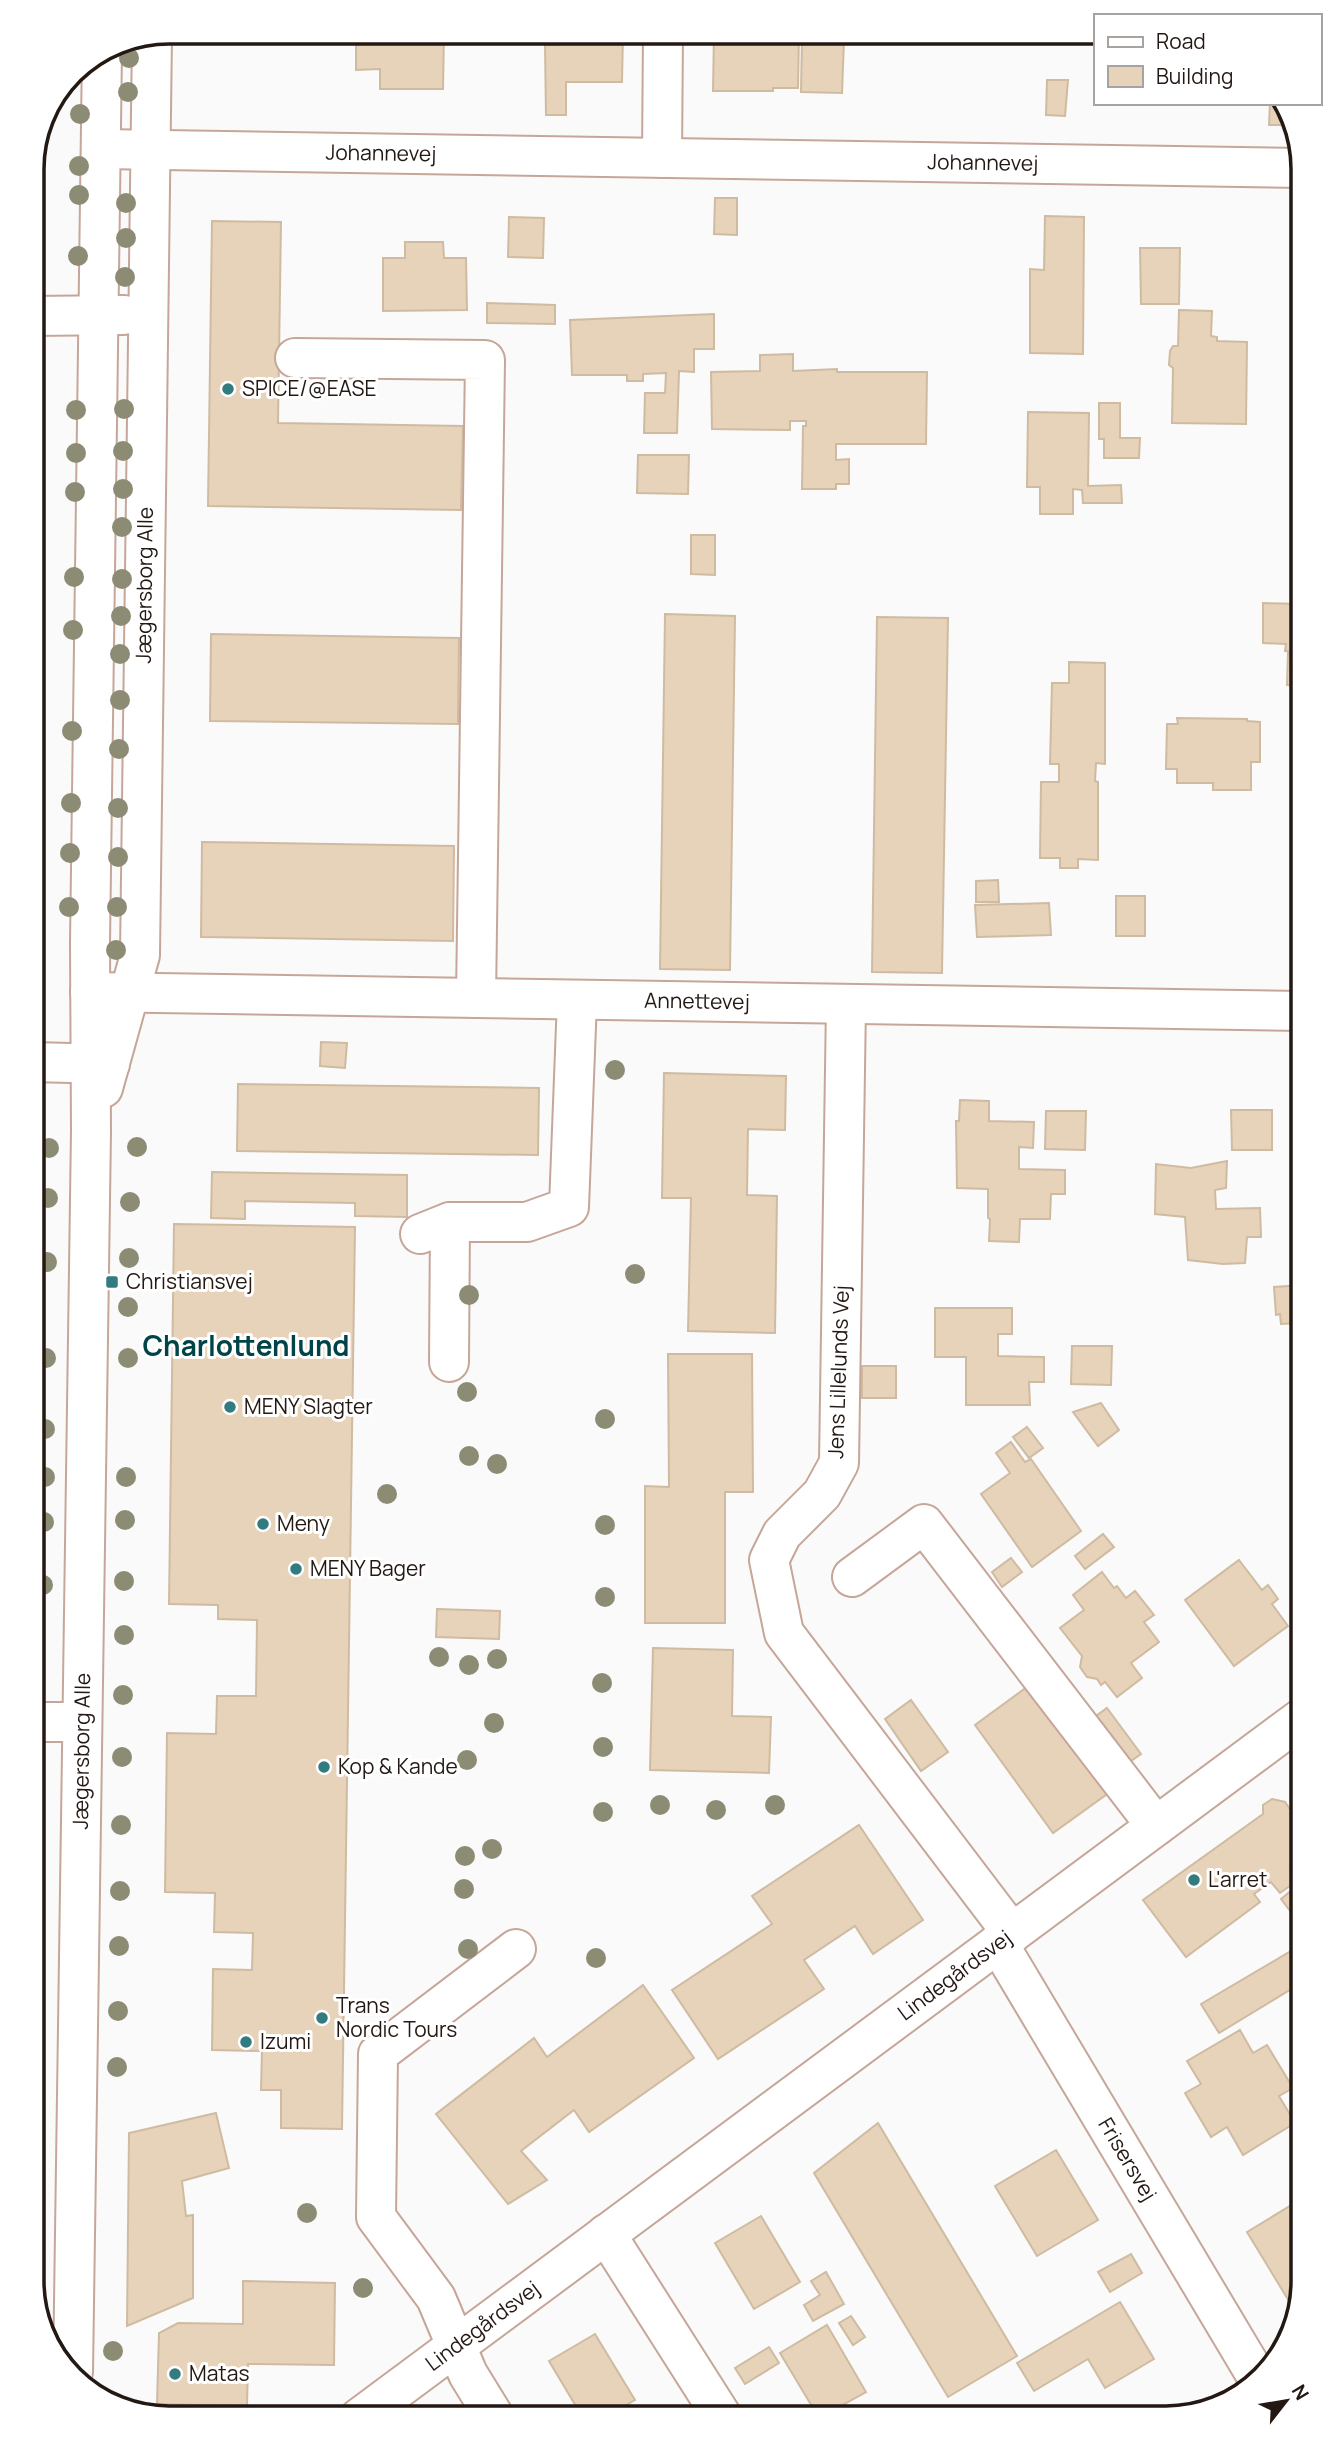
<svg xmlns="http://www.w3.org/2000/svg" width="1335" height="2450" font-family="Manrope,sans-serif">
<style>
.building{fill:#e7d3b9;stroke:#cfbba1;stroke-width:2}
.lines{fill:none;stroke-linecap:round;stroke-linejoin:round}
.minor-casing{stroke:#c6a699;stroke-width:42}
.minor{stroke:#fff;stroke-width:38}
.tree{fill:#8c8b74}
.poi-dot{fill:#327b7f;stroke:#fff;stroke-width:2.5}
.labels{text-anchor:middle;stroke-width:6;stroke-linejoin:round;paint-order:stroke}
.street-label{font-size:21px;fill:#241813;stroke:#fff}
.poi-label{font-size:21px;fill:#241813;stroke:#fff;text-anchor:start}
.district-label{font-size:28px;font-weight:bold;fill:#004447;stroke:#fff}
.rim{fill:none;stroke:#241813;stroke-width:3.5}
</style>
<rect width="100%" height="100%" fill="#fafafa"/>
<g class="building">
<path d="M364 32H444L443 89H380V69L356 70V44L364 42Z"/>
<path d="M561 32H623L622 82H566V115H546L545 45H561Z"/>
<path d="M714 32 799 33 798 88H773V91H713Z"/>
<path d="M802 38 844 39 842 93 801 92Z"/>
<path d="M1047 80H1068L1065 116 1046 115Z"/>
<path d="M1270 103H1283L1290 112 1289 125H1269Z"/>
<path d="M715 198H737V235L714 234Z"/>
<path d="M1045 216 1084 217 1083 354 1030 353V269L1044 270Z"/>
<path d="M509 217 544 218 543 258 508 257Z"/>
<path d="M212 221 281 222 278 423 463 426 461 510 208 506Z"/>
<path d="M405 242H443L444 258H466L467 310 383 311V258H405Z"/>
<path d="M1140 248H1180L1179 304H1141Z"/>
<path d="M487 303 555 305V324L487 323Z"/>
<path d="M1179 310 1212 311 1211 336 1217 337V341L1247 342 1246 424 1172 423 1173 368 1169 365 1170 351 1173 346H1178Z"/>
<path d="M714 314V349H694V372L679 371 677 433H644L645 393H665L666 373 643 374V381H627V375H572L570 320Z"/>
<path d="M793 354V371L837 369V372H927L926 444H836V460L849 459V484H836V489H802L803 426H806V421H790V430L712 429 711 372 760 371V355Z"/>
<path d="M1099 403H1120V438H1140L1139 458H1104V439H1099Z"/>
<path d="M1028 412 1089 413 1088 486 1121 485 1122 503H1083L1082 490 1073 489V514H1040V487H1027Z"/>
<path d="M638 455H689L688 494 637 493Z"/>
<path d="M691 535H715V575L691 574Z"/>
<path d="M1263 603 1303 604V686L1287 685 1288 651H1285L1286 644 1263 643Z"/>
<path d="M665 614 735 616 730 970 660 969Z"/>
<path d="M877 617 948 618 942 973 872 972Z"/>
<path d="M211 634 459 638 458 724 210 721Z"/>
<path d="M1069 662 1105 663V764L1096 763 1095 781 1098 782V860L1078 859V868H1060V858H1040L1041 782H1059V764H1050L1052 683H1069Z"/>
<path d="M1177 718 1247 719V721L1260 722V762H1251V790H1213V783H1177V769H1166L1167 724H1178Z"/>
<path d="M202 842 454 846 453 941 201 937Z"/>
<path d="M998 880 999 902H976V881Z"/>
<rect x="1116" y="896" width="29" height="40"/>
<path d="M1049 903 1051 935 977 937 975 905Z"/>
<path d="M1297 916H1303V947H1296Z"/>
<path d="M321 1042 347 1043 345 1068 320 1066Z"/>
<path d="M664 1073 786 1076 785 1130 748 1129 747 1195 777 1196 775 1333 688 1331 691 1198H662Z"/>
<path d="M238 1084 539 1088 538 1155 237 1151Z"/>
<path d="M960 1100 989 1101V1121L1034 1122 1033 1148 1019 1147V1169L1065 1170V1194H1051L1050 1219H1020L1019 1242 989 1241 990 1219 988 1218V1189L957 1188 956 1121H959Z"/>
<path d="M1231 1110H1272V1150H1232Z"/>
<path d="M1046 1111H1086L1085 1150 1045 1149Z"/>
<path d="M1227 1161 1226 1188 1215 1190 1216 1209 1260 1208 1261 1237H1247L1245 1263 1223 1264 1188 1260 1185 1217 1155 1214 1156 1164 1191 1168Z"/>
<path d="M212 1172 407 1175V1217L355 1216V1203L245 1201V1219L211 1218Z"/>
<path d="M174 1224 355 1227 342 2129 281 2128V2090H261L262 2051 212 2050 213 1969 252 1970 253 1933 214 1932 215 1893 165 1892 167 1733 216 1734 217 1696H256L257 1620 218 1619V1605L169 1604Z"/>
<path d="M1303 1285V1314H1297L1298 1323 1281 1324 1280 1314 1276 1315 1274 1287Z"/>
<path d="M935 1308H1012V1334H998V1356L1044 1357V1382H1029L1030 1405H966V1357H935Z"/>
<path d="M1072 1346H1112L1111 1385 1071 1384Z"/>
<path d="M668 1354H752L753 1492H725V1623H645V1486L669 1487Z"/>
<rect x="862" y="1366" width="34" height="32"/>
<path d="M1101 1403 1119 1430 1098 1446 1073 1412Z"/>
<path d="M1027 1427 1043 1448 1029 1458 1013 1437Z"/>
<path d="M1011 1442 1025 1462 1031 1459 1081 1531 1032 1567 981 1494 1010 1473 996 1453Z"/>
<path d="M1103 1534 1114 1547 1085 1569 1075 1556Z"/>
<path d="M1011 1558 1022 1572 1002 1587 992 1572Z"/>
<path d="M1239 1560 1262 1590 1268 1585 1278 1599 1272 1604 1288 1626 1234 1666 1185 1600Z"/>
<path d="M1102 1572 1114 1588 1117 1586 1126 1598 1135 1591 1154 1615 1144 1622 1159 1642 1131 1663 1142 1678 1117 1697 1105 1682 1101 1685 1097 1679 1087 1677 1080 1667 1082 1656 1060 1628 1084 1610 1073 1595Z"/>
<path d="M437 1609 500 1611 499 1639 436 1637Z"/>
<path d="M653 1648 733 1650 732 1716 771 1717 769 1773 650 1770Z"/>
<path d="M1031 1684 1110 1792 1053 1833 975 1725Z"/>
<path d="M911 1700 948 1752 921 1771 885 1719Z"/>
<path d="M1107 1708 1141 1754 1121 1768 1095 1730 1103 1725 1096 1716Z"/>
<path d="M1272 1799 1285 1802 1303 1828V1872L1297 1862 1290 1867 1298 1880 1280 1893 1271 1882 1254 1894 1260 1902 1186 1957 1143 1900 1263 1814V1805Z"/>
<path d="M859 1825 923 1920 873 1954 855 1926 804 1960 824 1989 718 2059 672 1990 772 1924 752 1896Z"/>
<path d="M1303 1881V1928L1281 1899Z"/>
<path d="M1291 1951 1303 1972V1982L1219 2033 1201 2004Z"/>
<path d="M643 1985 694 2058 589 2132 574 2110 521 2151 547 2180 508 2204 436 2114 534 2038 547 2057Z"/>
<path d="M1240 2030 1253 2053 1267 2045 1293 2088 1279 2096 1295 2123 1243 2155 1227 2127 1211 2137 1185 2093 1201 2084 1187 2061Z"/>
<path d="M216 2113 229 2168 182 2181 186 2216 193 2215V2298L127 2326 129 2133Z"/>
<path d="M878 2123 1017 2356 948 2397 814 2173Z"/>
<path d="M1056 2150 1098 2220 1037 2256 995 2186Z"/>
<path d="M1303 2198V2282L1295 2311 1247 2232Z"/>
<path d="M761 2216 800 2282 754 2309 715 2243Z"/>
<path d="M1131 2254 1142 2273 1110 2292 1098 2272Z"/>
<path d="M826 2272 844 2304 813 2321 804 2305 820 2295 811 2281Z"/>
<path d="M243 2281 335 2283 334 2365 248 2364 247 2406 157 2404 159 2333 178 2323 243 2324Z"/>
<path d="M1120 2302 1154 2359 1105 2388 1088 2359 1034 2391 1017 2363Z"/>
<path d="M851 2316 865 2337 853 2345 839 2323Z"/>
<path d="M827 2325 866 2392 819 2418 780 2353Z"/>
<path d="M595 2334 635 2400 604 2418H583L549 2361Z"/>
<path d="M769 2347 779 2363 745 2384 735 2368Z"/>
</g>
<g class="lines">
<defs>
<g id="minor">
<path id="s1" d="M101 149 1303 168"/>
<path d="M662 158 663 32"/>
<path d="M32 316 124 315"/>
<path d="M295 358 485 360 476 998"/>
<path id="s2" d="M90 992 1303 1011"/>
<path d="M846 1004 839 1463 822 1494 782 1534 769 1560 784 1633 1012 1933"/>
<path d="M32 1062 110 1064"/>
<path id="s3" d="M103 1088 140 955 152 35"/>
<path d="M420 1234 450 1222H527L569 1207 577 1000"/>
<path d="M449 1362 450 1222"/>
<path d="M852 1577 924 1524 1156 1826"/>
<path d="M32 1722H82"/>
<path id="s4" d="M998 1943 1257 2377"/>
<path d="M606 2234 723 2418"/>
<path id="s5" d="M73 2372 91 1131 90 943 102 51"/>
<path id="s6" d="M359 2418 1303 1717"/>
<path d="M495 2418 468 2374 436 2298 376 2217 378 2054 516 1949"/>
</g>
</defs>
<use href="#minor" class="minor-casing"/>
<use href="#minor" class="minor"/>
</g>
<g class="tree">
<circle cx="129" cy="58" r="10"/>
<circle cx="128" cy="92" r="10"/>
<circle cx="80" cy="114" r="10"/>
<circle cx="79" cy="166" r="10"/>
<circle cx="79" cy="195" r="10"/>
<circle cx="126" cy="203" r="10"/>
<circle cx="126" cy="238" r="10"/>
<circle cx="78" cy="256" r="10"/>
<circle cx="125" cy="277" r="10"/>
<circle cx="124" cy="409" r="10"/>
<circle cx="76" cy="410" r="10"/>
<circle cx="123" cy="451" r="10"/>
<circle cx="76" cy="453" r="10"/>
<circle cx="123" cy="489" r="10"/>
<circle cx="75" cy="492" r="10"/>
<circle cx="122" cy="527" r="10"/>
<circle cx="74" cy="577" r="10"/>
<circle cx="122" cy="579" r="10"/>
<circle cx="121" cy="616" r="10"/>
<circle cx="73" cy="630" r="10"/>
<circle cx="120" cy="654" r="10"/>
<circle cx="120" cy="700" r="10"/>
<circle cx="72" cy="731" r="10"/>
<circle cx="119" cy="749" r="10"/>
<circle cx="71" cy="803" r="10"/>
<circle cx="118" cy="808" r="10"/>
<circle cx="70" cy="853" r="10"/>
<circle cx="118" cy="857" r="10"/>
<circle cx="69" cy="907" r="10"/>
<circle cx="117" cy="907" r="10"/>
<circle cx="116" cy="950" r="10"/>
<circle cx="615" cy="1070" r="10"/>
<circle cx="137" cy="1147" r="10"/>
<circle cx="49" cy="1148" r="10"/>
<circle cx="48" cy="1198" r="10"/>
<circle cx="130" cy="1202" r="10"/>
<circle cx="129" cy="1258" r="10"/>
<circle cx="47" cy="1262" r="10"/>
<circle cx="635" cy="1274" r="10"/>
<circle cx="469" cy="1295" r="10"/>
<circle cx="128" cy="1307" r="10"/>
<circle cx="46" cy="1358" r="10"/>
<circle cx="128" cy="1358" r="10"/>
<circle cx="467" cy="1392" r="10"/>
<circle cx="605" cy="1419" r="10"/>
<circle cx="45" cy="1429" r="10"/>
<circle cx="469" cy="1456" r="10"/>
<circle cx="497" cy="1464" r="10"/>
<circle cx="45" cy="1477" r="10"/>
<circle cx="126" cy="1477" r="10"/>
<circle cx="387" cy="1494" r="10"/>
<circle cx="125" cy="1520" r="10"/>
<circle cx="44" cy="1522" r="10"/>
<circle cx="605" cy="1525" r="10"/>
<circle cx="124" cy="1581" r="10"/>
<circle cx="43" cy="1585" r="10"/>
<circle cx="605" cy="1597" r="10"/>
<circle cx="124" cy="1635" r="10"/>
<circle cx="439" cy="1657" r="10"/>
<circle cx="497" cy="1659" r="10"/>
<circle cx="469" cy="1665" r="10"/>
<circle cx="602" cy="1683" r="10"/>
<circle cx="123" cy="1695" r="10"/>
<circle cx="494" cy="1723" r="10"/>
<circle cx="603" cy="1747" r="10"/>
<circle cx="122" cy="1757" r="10"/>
<circle cx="467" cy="1760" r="10"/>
<circle cx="660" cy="1805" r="10"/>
<circle cx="775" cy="1805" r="10"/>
<circle cx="716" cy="1810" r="10"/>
<circle cx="603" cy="1812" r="10"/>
<circle cx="121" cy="1825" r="10"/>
<circle cx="492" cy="1849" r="10"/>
<circle cx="465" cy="1856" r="10"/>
<circle cx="464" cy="1889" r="10"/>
<circle cx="120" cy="1891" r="10"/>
<circle cx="119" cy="1946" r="10"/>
<circle cx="468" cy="1949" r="10"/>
<circle cx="596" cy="1958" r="10"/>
<circle cx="118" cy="2011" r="10"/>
<circle cx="117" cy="2067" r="10"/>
<circle cx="307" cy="2213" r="10"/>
<circle cx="363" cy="2288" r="10"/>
<circle cx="113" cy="2351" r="10"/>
</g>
<g class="poi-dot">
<circle cx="228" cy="389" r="7"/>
<rect x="105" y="1275" width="14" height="14" rx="3.5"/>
<circle cx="230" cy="1407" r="7"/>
<circle cx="263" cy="1524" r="7"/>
<circle cx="296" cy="1569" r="7"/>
<circle cx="324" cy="1767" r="7"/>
<circle cx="1194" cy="1880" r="7"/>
<circle cx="322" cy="2018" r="7"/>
<circle cx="246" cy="2042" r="7"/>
<circle cx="175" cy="2374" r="7"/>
</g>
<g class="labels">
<g class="street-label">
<text dy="7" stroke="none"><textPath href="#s1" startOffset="280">Johannevej</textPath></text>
<text dy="7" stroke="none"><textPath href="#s1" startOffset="882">Johannevej</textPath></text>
<text dy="7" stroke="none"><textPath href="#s3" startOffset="508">Jægersborg Alle</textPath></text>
<text dy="7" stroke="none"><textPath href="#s2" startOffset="607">Annettevej</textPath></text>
<text transform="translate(839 1372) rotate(-88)" y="7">Jens Lillelunds Vej</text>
<text dy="7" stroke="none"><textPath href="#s5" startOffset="621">Jægersborg Alle</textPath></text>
<text dy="7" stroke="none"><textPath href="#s6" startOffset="742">Lindegårdsvej</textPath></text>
<text dy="7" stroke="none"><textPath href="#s4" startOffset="252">Frisersvej</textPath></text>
<text dy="7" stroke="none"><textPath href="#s6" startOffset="154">Lindegårdsvej</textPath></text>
</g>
<g class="poi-label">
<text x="242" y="396">SPICE/@EASE</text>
<text x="126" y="1289">Christiansvej</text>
<text x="244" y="1414">MENY Slagter</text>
<text x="277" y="1531">Meny</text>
<text x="310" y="1576">MENY Bager</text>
<text x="338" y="1774">Kop &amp; Kande</text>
<text x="1208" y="1887">L'arret</text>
<text x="336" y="2013">Trans<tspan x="336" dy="24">Nordic Tours</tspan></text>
<text x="260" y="2049">Izumi</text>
<text x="189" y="2381">Matas</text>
</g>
<g class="district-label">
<text x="246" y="1356">Charlottenlund</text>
</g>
</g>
<path d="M0 0H1335V2450H0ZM169 44H1166A125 125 0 0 1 1291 169V2281A125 125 0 0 1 1166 2406H169A125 125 0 0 1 44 2281V169A125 125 0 0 1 169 44Z" fill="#fff" fill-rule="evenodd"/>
<path class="rim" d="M169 44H1166A125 125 0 0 1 1291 169V2281A125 125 0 0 1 1166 2406H169A125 125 0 0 1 44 2281V169A125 125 0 0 1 169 44Z"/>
<rect x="1094" y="14" width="228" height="91" fill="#ffffff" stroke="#a7a3a1" stroke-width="2"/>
<rect x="1108" y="37" width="35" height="10" fill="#ffffff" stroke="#a7a3a1" stroke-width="2"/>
<text x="1156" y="49" font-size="21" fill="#241813">Road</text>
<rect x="1108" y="66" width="35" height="21" fill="#e7d3b9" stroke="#a7a3a1" stroke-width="2"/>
<text x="1156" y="84" font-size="21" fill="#241813">Building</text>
<g transform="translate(1286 2401) rotate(59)" stroke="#ffffff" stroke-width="5" paint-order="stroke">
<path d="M0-5L12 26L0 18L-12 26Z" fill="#241813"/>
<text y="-10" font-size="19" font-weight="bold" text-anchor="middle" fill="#241813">N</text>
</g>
</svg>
